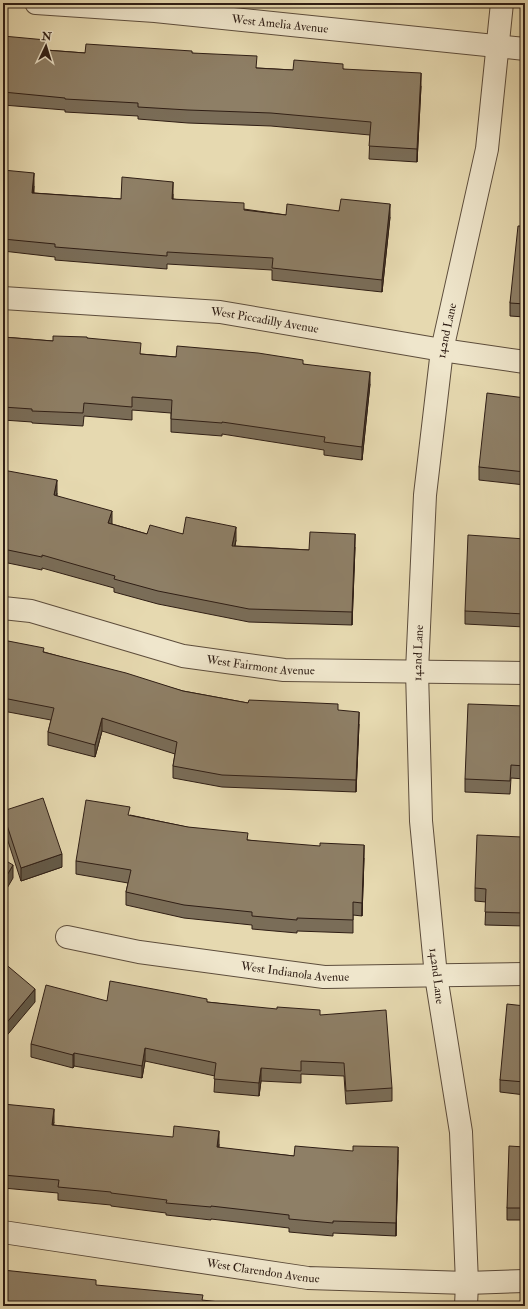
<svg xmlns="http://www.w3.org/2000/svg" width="528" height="1309" font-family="'IM FELL Double Pica',serif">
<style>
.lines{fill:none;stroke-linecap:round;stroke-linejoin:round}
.minor-casing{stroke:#5d4d3c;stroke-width:24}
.minor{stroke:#efe6cc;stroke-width:22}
.wall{fill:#7a6d58;stroke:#2f1e15}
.shaded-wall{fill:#635947;stroke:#2f1e15}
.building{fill:#8e7f66;stroke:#2f1e15}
.labels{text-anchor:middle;stroke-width:3.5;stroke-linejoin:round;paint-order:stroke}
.street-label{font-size:12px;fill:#2f1e15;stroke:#efe6cc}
</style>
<rect width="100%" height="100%" fill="#e6d9b0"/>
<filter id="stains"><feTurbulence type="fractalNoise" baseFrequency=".005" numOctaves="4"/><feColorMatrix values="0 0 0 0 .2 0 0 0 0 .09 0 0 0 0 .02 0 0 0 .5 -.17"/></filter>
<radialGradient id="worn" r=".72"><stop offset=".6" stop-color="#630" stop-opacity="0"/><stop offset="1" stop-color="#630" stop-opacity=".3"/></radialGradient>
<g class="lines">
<defs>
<g id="minor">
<path id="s1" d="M36 3 155 11 525 49"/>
<path id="s2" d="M3 298 220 312 442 350 525 362"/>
<path id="s3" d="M3 608 31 611 183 656 284 670 525 673"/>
<path id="s4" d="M67 937 139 952 324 977 525 974"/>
<path id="s5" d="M3 1232 308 1278 467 1283 525 1281"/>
<path id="s6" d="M466 1306 467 1283 461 1132 436 976 421 821 417 671 425 495 442 350 487 149 502 3"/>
</g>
</defs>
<use href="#minor" class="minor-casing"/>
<use href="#minor" class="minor"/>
</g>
<g class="wall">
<path d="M3 36 46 50 85 53H192L257 68 293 70 343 69 421 86 417 162 369 159 370 135 271 126 188 123 138 119V116L65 112V110L3 105Z"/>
<path d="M3 170 34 186V193L121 199 173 194V199L286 215 339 211 390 217 382 292 272 280V270L167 264V269L55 260V257L3 251Z"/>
<path d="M525 226V317L510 316V303Z"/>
<path d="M3 337 53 341 87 338 141 354 176 357 303 364 370 384 362 460 324 455V450L222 434V436L171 432V413L132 410V420L84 416 83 426 32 423V422L3 420Z"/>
<path d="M525 398V485L479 480V467Z"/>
<path d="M3 470 57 493V496L112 524 147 534H183L236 540 235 546 309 550 355 547 352 625 249 622 158 604 114 592V588L42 568V570L3 562Z"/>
<path d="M525 539V627L465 624V611Z"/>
<path d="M3 640 44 652 183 691 248 703 338 711 359 724 356 792 222 787 173 778V766L175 754 102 731 95 757 48 745V732L51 720 3 711Z"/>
<path d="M525 706V779L511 778 510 794 465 792V779Z"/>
<path d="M3 811 62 867 21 881 3 826Z"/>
<path d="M130 815 248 840 364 858 362 916 353 915V933L297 931V933L252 929V925L184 918 126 905V892L128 883 76 874V861Z"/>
<path d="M522 852H525V926L485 925 486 902 475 901V888Z"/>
<path d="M107 1001 207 1002 320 1015 392 1088V1101L346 1104 344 1076 301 1074V1083L261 1081 259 1096 214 1092 215 1076 145 1061 142 1078 74 1066 73 1068 31 1057V1044Z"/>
<path d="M525 1006V1095L500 1092V1080Z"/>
<path d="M3 1104 54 1122 53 1125 219 1144V1148L294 1156 398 1160 396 1236 333 1233V1236L289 1232V1228L211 1219V1220L166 1215V1213L111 1206V1205L58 1200V1193L3 1188Z"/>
<path d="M525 1147V1235H524V1220H507V1208Z"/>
</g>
<g class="shaded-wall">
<path d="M421 73V86L417 162V149Z"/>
<path d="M34 173V186L32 205V193Z"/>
<path d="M173 182V194L172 212V199Z"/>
<path d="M390 204V217L382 292V280Z"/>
<path d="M370 372V384L362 460V447Z"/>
<path d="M57 480V493L54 508V495Z"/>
<path d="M112 511V524L108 523Z"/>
<path d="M236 527V540L232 559V546Z"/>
<path d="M355 534V547L352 625V612Z"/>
<path d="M359 712V724L356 792V780Z"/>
<path d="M102 718V731L95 757V745Z"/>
<path d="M364 845V858L362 916V903Z"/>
<path d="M62 854V867L21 881V868Z"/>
<path d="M13 865V878L3 895V882Z"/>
<path d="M35 989V1002L3 1040V1027Z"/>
<path d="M145 1048V1061L142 1078V1066Z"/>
<path d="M74 1053V1066L73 1068V1055Z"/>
<path d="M261 1068V1081L259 1096V1083Z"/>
<path d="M54 1109V1122L52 1138V1125Z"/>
<path d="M219 1131V1144L217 1160V1147Z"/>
<path d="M398 1147V1160L396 1236V1223Z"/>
</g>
<g class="building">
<path d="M3 36 46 40 45 50 85 53 86 44 192 51V53L257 56 256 68 293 70 294 60 343 64V69L421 73 417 149 369 146 371 122 271 113 188 110 138 107V103L65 99V98L3 92Z"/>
<path d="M3 170 34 173 32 193 121 199 122 177 173 182 172 199 244 203V210L286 215 287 204 339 211 341 199 390 204 382 280 272 268 273 258 167 252V256L55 247V244L3 239Z"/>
<path d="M518 226H525V304L510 303Z"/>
<path d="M53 336 87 337V338L141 343 140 354 176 357 177 346 258 353 303 360V364L370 372 362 447 324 442 325 437 222 422V423L171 419 172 400 132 397V407L84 403 83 413 32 411V409L3 407V337L53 341Z"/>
<path d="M487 393 525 398V472L479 467Z"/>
<path d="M3 470 57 480 54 495 112 511 108 523 147 534 150 525 183 534 186 517 236 527 232 546 309 550 310 532 355 534 352 612 249 609 158 591 114 579 115 576 42 555V557L3 549Z"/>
<path d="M468 535 525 539V614L465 611Z"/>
<path d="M3 640 44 648 43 652 126 673 183 691 248 703 249 700 338 704V710L359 712 356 780 222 775 173 766 177 742 102 718 95 745 48 732 54 708 3 698Z"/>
<path d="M468 704 525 706V766L511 765 510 781 465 779Z"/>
<path d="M43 798 62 854 21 868 3 813V811Z"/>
<path d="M86 800 130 807 128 815 188 827 248 833 247 840 320 846V843L364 845 362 903 353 902V920L297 918V920L252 916V912L184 905 126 892 131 870 76 861Z"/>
<path d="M477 835 522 837V852H525V913L485 912 486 889 475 888Z"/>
<path d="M3 859 13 865 3 882Z"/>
<path d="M3 962 35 989 3 1027Z"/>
<path d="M110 981 207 999V1002L277 1009V1007L320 1010V1015L386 1010 392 1088 346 1091 344 1063 301 1061V1071L261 1068 259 1083 214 1079 216 1063 145 1048 142 1066 74 1053 73 1055 31 1044 46 985 107 1001Z"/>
<path d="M507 1004 525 1006V1082L500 1080Z"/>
<path d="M3 1104 54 1109 52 1125 173 1137 174 1126 219 1131 217 1147 294 1156 295 1146 353 1151V1146L398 1147 396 1223 333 1221V1223L289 1219V1215L211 1206V1207L166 1203 167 1200 111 1193V1192L58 1187 59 1180 3 1175Z"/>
<path d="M509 1146 525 1147V1223L524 1222V1208H507Z"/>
<path d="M3 1270 96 1280V1285L203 1295 202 1300 255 1306H3Z"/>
</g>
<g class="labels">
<g class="street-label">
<text dy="4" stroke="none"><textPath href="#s1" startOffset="245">West Amelia Avenue</textPath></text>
<text dy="4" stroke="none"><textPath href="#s2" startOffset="263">West Piccadilly Avenue</textPath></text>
<text dy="4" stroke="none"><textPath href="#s6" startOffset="980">142nd Lane</textPath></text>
<text dy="4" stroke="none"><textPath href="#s6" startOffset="656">142nd Lane</textPath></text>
<text dy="4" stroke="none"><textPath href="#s3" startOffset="265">West Fairmont Avenue</textPath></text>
<text dy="4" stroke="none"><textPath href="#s4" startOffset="231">West Indianola Avenue</textPath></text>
<text transform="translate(437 976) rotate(83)" y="4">142nd Lane</text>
<text dy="4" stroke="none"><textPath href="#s5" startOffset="263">West Clarendon Avenue</textPath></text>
</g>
</g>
<rect width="528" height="1309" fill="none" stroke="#e6d9b0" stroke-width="16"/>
<rect x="4" y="4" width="520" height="1301" fill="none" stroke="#2f1e15" stroke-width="2"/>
<rect x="8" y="8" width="512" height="1293" fill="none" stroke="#2f1e15"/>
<g transform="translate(46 46) rotate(4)" stroke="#efe6cc" stroke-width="3" paint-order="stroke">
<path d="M0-3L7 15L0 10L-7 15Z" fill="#2f1e15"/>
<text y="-6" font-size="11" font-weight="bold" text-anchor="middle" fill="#2f1e15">N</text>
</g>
<rect width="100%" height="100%" filter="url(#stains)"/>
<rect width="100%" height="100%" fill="url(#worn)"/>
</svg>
